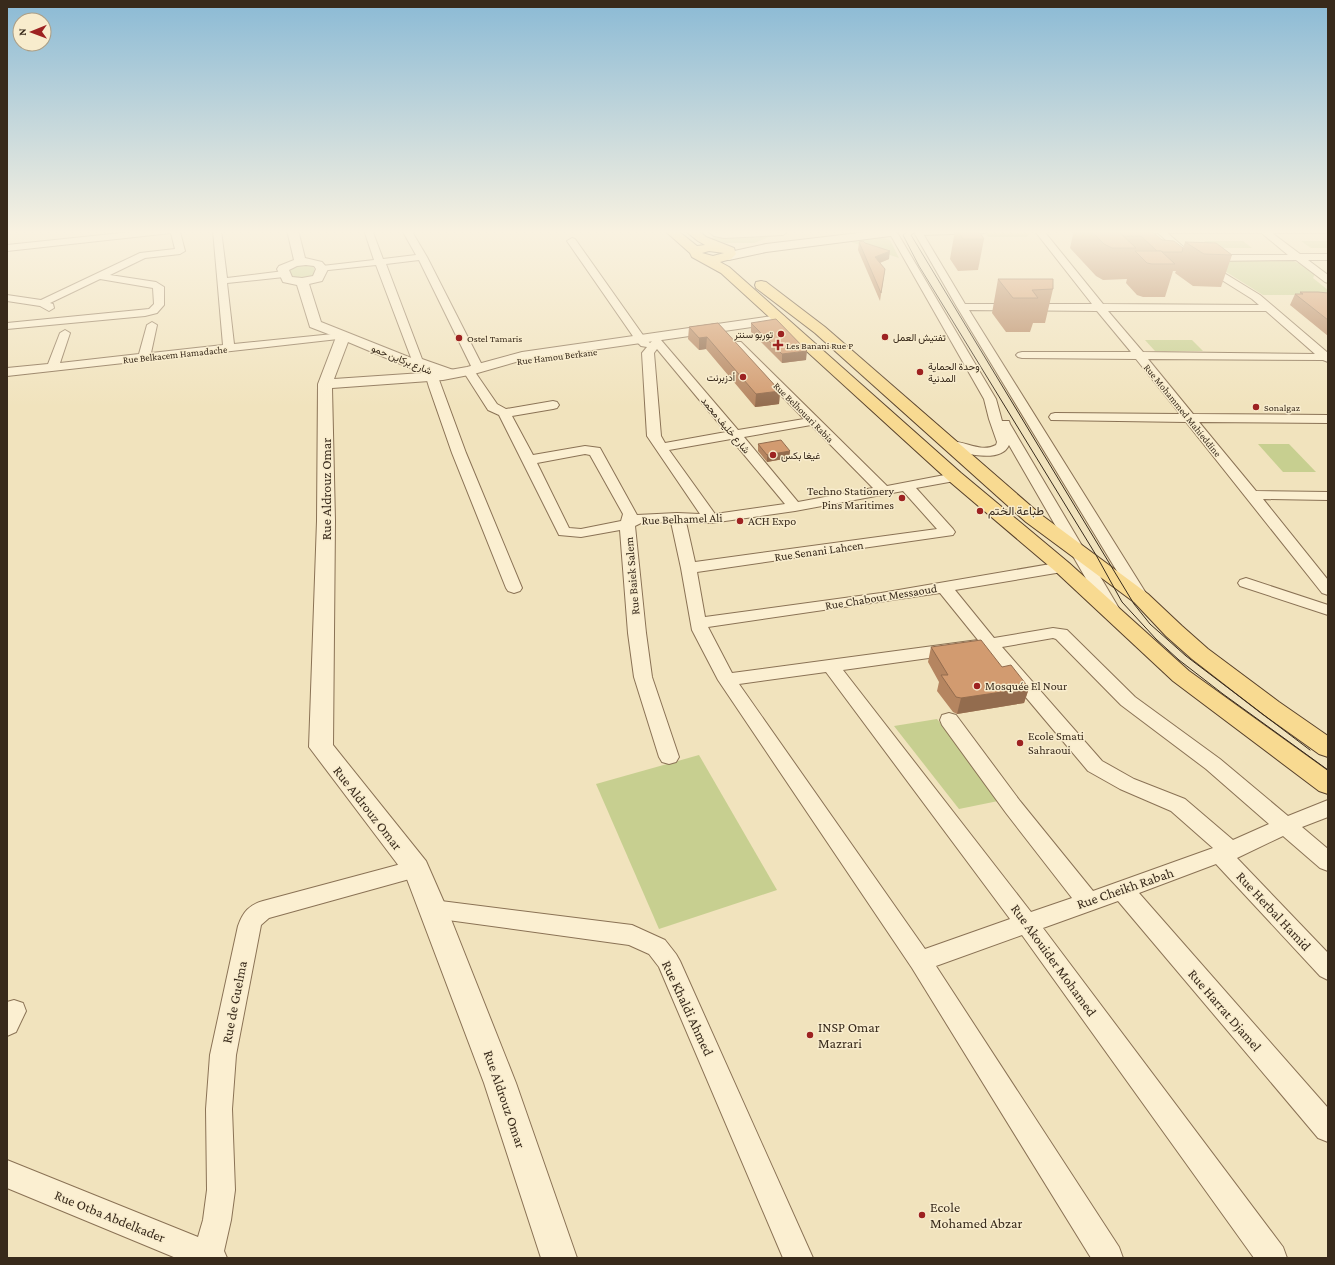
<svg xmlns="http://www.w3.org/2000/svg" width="1335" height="1265" font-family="'Crimson Pro',Vazirmatn,serif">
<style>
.green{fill:#c7cf90}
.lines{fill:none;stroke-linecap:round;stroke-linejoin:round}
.minor-casing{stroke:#8a7255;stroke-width:2}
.tertiary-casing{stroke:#8a7255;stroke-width:2}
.secondary-casing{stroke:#6c5338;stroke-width:2}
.primary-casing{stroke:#57402a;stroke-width:2}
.minor{fill:#fbefd1;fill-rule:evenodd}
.tertiary{fill:#fbefd1;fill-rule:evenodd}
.secondary{fill:#fbefd1;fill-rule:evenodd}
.primary{fill:#f8da91;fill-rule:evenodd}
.tram{stroke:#382a1b;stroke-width:1}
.wall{fill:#b58560}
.shaded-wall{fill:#936c4e}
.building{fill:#d29b70;stroke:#936c4e}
.poi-dot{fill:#9d2221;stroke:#f8eccd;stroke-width:1.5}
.labels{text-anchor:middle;stroke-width:3;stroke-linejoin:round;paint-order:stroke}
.far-poi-label{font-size:10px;fill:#382a1b;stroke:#f8eccd;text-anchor:start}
.far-street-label{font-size:10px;fill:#382a1b;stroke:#f8eccd}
.poi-label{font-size:12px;fill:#382a1b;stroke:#f8eccd;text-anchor:start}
.street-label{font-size:12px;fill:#382a1b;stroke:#f8eccd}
.near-street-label{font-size:14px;fill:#382a1b;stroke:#f8eccd}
.near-poi-label{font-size:14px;fill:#382a1b;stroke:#f8eccd;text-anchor:start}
</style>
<rect width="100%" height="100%" fill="#f1e3bd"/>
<g class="green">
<path d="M986 233H1029L1027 237H988Z"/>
<path d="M774 235 754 243H725L710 238Z"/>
<path d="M880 237 890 240 899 258 845 240Z"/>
<path d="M1204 241H1243L1252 248H1213Z"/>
<path d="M1301 241H1328V248H1311Z"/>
<path d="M1217 261H1293L1304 265 1315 274 1313 278 1328 290V295H1263L1212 263Z"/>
<path d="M312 263 316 274 310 279 291 277 287 267Z"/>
<path d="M1145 340H1192L1203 351H1155Z"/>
<path d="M1258 444H1289L1316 472H1283Z"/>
<path d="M937 719 1003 800 959 809 894 726Z"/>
<path d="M699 755 777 890 659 929 596 784Z"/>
</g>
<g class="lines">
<defs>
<g id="minor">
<path d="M150 230H181L180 232 185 251 180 254 145 258 110 275 156 282 164 287V305L157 313 145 316 7 329V323L149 309 154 304 153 288 100 279 50 303 53 304 54 308 49 311 40 306 7 301V295L41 300 140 253 175 249 171 233 7 251V245Z"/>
<path d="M213 230H221L227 278 284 271 289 274 284 277 227 283 234 344 343 333 347 334 348 336 347 338 7 376V368L48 364 60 333 65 330 70 333 60 363 139 354 147 325 152 322 157 325 151 353 223 345Z"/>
<path d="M364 230H372L383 259 416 255 402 230H411L427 257 484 369 482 371 475 372 497 404 506 409 553 401 557 402 559 405 557 408 553 409 512 416 533 455 585 446 600 448 637 515 677 513 700 514 647 436 642 353 647 347 641 346 637 342 567 241 572 238 575 239 645 338 650 343 653 340H661L738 430 804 419 733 346 731 344 733 342H741L887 486 955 473 960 474 962 477 960 480 916 488 953 529 955 532 953 535 697 572 705 617 881 593 1062 562 1068 564 1070 567 1068 570 1062 572 955 590 994 638 1053 628 1067 630 1135 697 1220 759 1288 816 1328 800V817L1302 827 1328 849V871L1320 868 1283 836 1237 858 1328 953V980L1320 976 1216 864 1139 893 1328 1108V1142L1318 1138 1118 901 1043 928 1283 1247 1287 1258H1254L1022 935 936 966 1119 1247 1123 1258H1091L912 968 718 680 692 630 681 568 671 522 641 523 635 526 646 633 652 677 679 757 676 762 669 764 662 762 659 757 634 677 628 633 620 530 581 537 559 535 499 415 488 410 463 371 465 369 472 368 419 260 386 264 422 359 459 372 461 374 459 376H451L413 363 376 265 319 271 317 269 322 266 374 260ZM657 349 726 432 665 443 661 436 654 353ZM811 425 873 488 798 502 744 437ZM731 439 785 504 715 514 669 450ZM585 454 590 455 623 514 621 521 581 529 569 528 537 463ZM903 491 937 529 695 562 686 522 711 523 795 511ZM940 593 978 640 732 673 708 627ZM1053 638 1056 639 1121 705 1206 769 1269 824 1233 840 1185 799 1134 779 1102 761 1002 647ZM986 650 1088 771 1120 789 1171 811 1213 848 1093 891 1020 801 956 715 949 713 942 715 940 720 942 725 1006 813 1072 898 1031 912 843 670ZM826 672 1010 919 925 949 739 684Z"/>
<path d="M707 230H717L724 232 786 230 787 232 783 235 724 238 714 236Z"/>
<path d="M1034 230H1043L1103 304 1259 305 1252 299 1182 255 1156 231 1164 230 1188 251 1260 295 1328 353V362L1323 360 1148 359 1193 414 1328 415V423L1199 422 1256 491 1328 492V500L1263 499 1328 580V595L1322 593 1186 422 1051 420 1049 417 1051 414 1055 413 1180 414 1136 359 1022 358 1018 357 1016 355 1018 353 1022 352H1131L1097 311 969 310 1149 598 1147 601 1141 603 1135 601 957 307 915 234 916 232H922L965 304H1092ZM1108 311H1266L1315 354 1143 352Z"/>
<path d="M1258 230H1268L1300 254H1328V260H1308L1328 275V283L1325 282 1296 260 1208 261 1203 258 1208 255H1288Z"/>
<path d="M894 231 898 234 996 399 1002 421H1009L1010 424 1120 610 1118 614 1112 615 1106 614 1104 610 1009 445C1000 465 961 452 945 448L943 445 945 442C962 438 979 454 996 445L997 442 989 419 984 399 890 234Z"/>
<path d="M432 373 436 374 438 377 466 453 522 588 520 591 514 593 508 591 506 588 452 453 429 387 426 377 428 374Z"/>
<path d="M1246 578 1328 605V615L1240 586 1238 583 1240 580Z"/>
<path d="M416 860 424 863 427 869 424 875 269 918 261 925 236 1055 232 1109 235 1190 231 1220 224 1251 227 1258H176L7 1188V1160L198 1237 203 1220 207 1190 206 1109 210 1055 238 926C243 912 249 905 263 901Z"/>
<path d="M433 900 632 925 665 940 676 954 680 961 813 1258H783L659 967 649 954 629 945 433 918 425 916 422 909 425 902Z"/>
<path d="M14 1000 23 1003 26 1011 16 1032 7 1036V1002Z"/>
</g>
<path id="tertiary" d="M287 230H298L305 258 322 262 328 269 322 281 309 284 321 322 444 371 467 367 522 352 779 315 784 316 786 319 784 322 779 323 523 360 474 374 443 380 332 388 335 521 333 745 426 861 447 909 516 1083 577 1258H541L484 1083 405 874 309 747 317 521 318 384 336 337 310 327 297 285 283 282 277 269 279 266 294 260ZM306 265 314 266 316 269 313 276 302 278 292 277 289 270 297 266ZM348 342 422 373 334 379Z"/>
<g id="secondary">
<path d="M884 230H893L896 233 894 235 890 236 766 252 729 260 725 259 723 256 725 253 766 244Z"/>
<path d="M921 230H990L984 233 920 235 918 233Z"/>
<path d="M1109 230H1328V233H1115Z"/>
</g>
<g id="primary">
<path d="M664 230H677L697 246 705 245 698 241 684 230H698L706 237 734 248 736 254 731 259 720 262 729 267 961 473 1069 563 1189 671 1328 771V794L1319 791 1173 681 1055 571 949 481 721 273 692 257 690 253ZM709 251 724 253 713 256 702 253Z"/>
<path d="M761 281 766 282 825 327 1040 514 1148 594 1182 626 1208 649 1279 702 1328 736V757L1319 754 1263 714 1192 659 1166 636 1134 602 1026 522 815 333 756 288 755 285 756 282Z"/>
</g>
</defs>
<use href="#minor" class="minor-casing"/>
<use href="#tertiary" class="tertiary-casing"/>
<use href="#secondary" class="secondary-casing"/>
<use href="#primary" class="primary-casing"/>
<use href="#minor" class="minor"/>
<use href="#tertiary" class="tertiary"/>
<use href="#secondary" class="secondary"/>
<use href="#primary" class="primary"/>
<g class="tram">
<path d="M909 230 903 235 919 266 1096 555 1122 602 1156 639 1179 660 1223 694 1328 770"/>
<path d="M919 230 911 235 1134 604 1150 624 1186 656 1310 750"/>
</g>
</g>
<g class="wall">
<path d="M955 230H978L984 239 978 270 958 271 950 259Z"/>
<path d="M1074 230H1150L1162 240 1183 248 1185 242 1232 255 1221 287 1193 286 1175 273 1176 271H1173L1165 297H1143L1137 295 1126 283 1127 279 1103 280 1096 276 1070 248Z"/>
<path d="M859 242 865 243 889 259 880 263 885 269 880 301 858 250Z"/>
<path d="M998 279 1053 289 1045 323H1033L1030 332H1006L992 313Z"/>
<path d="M1300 292 1328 293V336L1290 305 1295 294H1300Z"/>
<path d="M718 323 780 391 779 404 755 407 706 349 699 350 688 339 689 327Z"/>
<path d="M751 323 806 360 782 363 751 332Z"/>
<path d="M758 444 790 451 789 458 767 462 758 451Z"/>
<path d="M931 647 1002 667 1029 688 1024 703 957 714 953 712 937 691 939 682 928 662Z"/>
</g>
<g class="shaded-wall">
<path d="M890 251 889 259 874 265 875 257Z"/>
<path d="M707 337 706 349 699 350V338Z"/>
<path d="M807 351 806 360 782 363V354Z"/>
<path d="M780 391 779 404 755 407 756 394Z"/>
<path d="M790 451 789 458 767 462V455Z"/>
<path d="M1029 688 1024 703 957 714 961 698Z"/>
</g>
<g class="building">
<path d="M957 230H978L984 239H963Z"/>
<path d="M1090 230H1117L1136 248H1112L1104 244Z"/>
<path d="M1117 230H1150L1162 240 1174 241 1183 248 1182 252H1163L1161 251H1157L1141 236H1124Z"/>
<path d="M863 241 865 243 890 251 875 257 885 269 881 293 859 242Z"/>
<path d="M1185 242 1216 243 1232 255 1204 254Z"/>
<path d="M1135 251H1161L1175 264H1152L1147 263Z"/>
<path d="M998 279H1053V289L1032 290 1038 298H1013Z"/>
<path d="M1300 292H1318L1328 293V320L1295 294H1303Z"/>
<path d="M776 319 807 351 782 354 751 323Z"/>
<path d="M718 323 780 391 756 394 707 337 699 338 689 327Z"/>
<path d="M781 440 790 451 767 455 758 444Z"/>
<path d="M981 640 1002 667 1011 665 1029 688 961 698 956 697 941 675H948L931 647Z"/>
</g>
<linearGradient id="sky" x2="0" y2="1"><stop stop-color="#8bbad5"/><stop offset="0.57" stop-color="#f9f2e1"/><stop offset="1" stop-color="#f9f2e1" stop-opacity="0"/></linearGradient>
<rect width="1335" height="407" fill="url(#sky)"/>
<g class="poi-dot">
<circle cx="781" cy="334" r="4"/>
<circle cx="885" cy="337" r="4"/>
<circle cx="459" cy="338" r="4"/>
<path d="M776 339h4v4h4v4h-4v4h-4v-4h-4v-4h4z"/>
<circle cx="920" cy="372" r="4"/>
<circle cx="743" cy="377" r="4"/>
<circle cx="1256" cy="407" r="4"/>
<circle cx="773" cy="455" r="4"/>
<circle cx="902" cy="498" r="4"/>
<circle cx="980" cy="511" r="4"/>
<circle cx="740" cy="521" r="4"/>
<circle cx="977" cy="686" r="4"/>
<circle cx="1020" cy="743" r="4"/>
<circle cx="810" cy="1035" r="4"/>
<circle cx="922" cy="1215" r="4"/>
</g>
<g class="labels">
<g class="far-poi-label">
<text x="773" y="338" text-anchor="end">توربو سنتر</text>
<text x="893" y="341">تفتيش العمل</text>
<text x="467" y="342">Ostel Tamaris</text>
<text x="786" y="349">Les Banani Rue P</text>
<text x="928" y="370">وحدة الحماية<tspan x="928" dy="12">المدنية</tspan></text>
<text x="735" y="381" text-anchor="end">أدزبرنت</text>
<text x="1264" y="411">Sonalgaz</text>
<text x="781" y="459">غيغا بكس</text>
</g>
<g class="far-street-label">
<text transform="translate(175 354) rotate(-6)" y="4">Rue Belkacem Hamadache</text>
<text transform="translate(557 356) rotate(-7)" y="4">Rue Hamou Berkane</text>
<text transform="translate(402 359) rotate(22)" y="4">شارع بركاين حمو</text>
<text transform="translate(1183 410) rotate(51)" y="4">Rue Mohammed Mahieddine</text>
<text transform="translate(804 412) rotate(45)" y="4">Rue Belhouari Rabia</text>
<text transform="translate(726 425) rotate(50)" y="4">شارع خليف محمد</text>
</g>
<g class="poi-label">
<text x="894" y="495" text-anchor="end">Techno Stationery<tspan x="894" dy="14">Pins Maritimes</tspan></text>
<text x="988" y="515">طباعة الختم</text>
<text x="748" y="525">ACH Expo</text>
<text x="985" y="690">Mosquée El Nour</text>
<text x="1028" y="740">Ecole Smati<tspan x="1028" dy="14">Sahraoui</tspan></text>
</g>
<g class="street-label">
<text transform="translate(682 519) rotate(-2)" y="4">Rue Belhamel Ali</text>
<text transform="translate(819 551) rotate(-8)" y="4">Rue Senani Lahcen</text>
<text transform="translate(632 576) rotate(-95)" y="4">Rue Baiek Salem</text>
<text transform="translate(881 597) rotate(-9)" y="4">Rue Chabout Messaoud</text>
</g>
<g class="near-street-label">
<text transform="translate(326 489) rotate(-90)" y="5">Rue Aldrouz Omar</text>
<text transform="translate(368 808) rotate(52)" y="5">Rue Aldrouz Omar</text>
<text transform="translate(1125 888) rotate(-19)" y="5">Rue Cheikh Rabah</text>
<text transform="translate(1274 911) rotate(47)" y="5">Rue Herbal Hamid</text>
<text transform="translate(1054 960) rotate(54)" y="5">Rue Akouider Mohamed</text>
<text transform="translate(234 1002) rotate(-79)" y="5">Rue de Guelma</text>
<text transform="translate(688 1008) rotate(65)" y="5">Rue Khaldi Ahmed</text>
<text transform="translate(1225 1010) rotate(49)" y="5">Rue Harrat Djamel</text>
<text transform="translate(505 1099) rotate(71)" y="5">Rue Aldrouz Omar</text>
<text transform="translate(110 1216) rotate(22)" y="5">Rue Otba Abdelkader</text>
</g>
<g class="near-poi-label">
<text x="818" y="1032">INSP Omar<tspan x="818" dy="16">Mazrari</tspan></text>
<text x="930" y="1212">Ecole<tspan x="930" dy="16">Mohamed Abzar</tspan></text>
</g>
</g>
<rect width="1335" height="1265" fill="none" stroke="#382a1b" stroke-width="16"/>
<g transform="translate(32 32) rotate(269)"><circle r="19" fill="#f8eccd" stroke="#ab9e86"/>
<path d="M0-3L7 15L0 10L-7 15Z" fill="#9d2221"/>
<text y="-6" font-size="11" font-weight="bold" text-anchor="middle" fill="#382a1b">N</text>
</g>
</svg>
